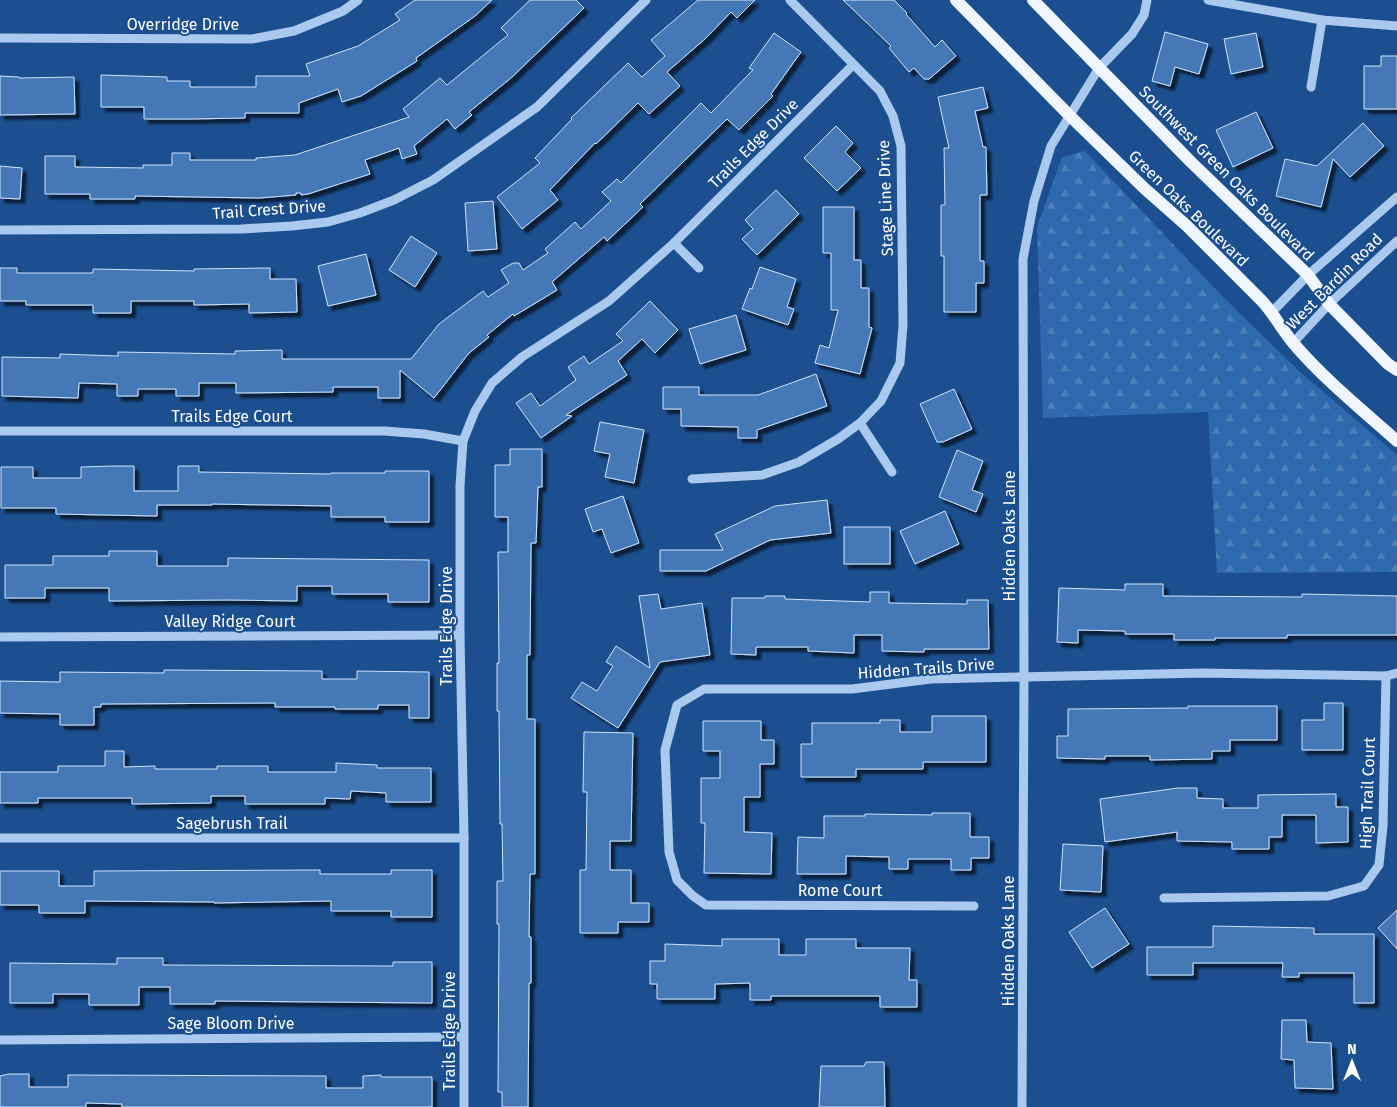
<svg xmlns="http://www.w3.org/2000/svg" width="1397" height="1107" font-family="'Fira Sans',sans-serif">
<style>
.forest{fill:url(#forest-firs)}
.building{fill:#4478b7;stroke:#cfe3fa;filter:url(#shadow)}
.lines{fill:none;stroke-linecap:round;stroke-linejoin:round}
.minor{stroke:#a9c9ee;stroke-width:9}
.major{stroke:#f0f6ff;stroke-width:12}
.labels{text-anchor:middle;stroke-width:4;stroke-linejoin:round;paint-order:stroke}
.street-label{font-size:16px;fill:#fff;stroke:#1b4f8f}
</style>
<defs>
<pattern id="forest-firs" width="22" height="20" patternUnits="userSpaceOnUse" patternTransform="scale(1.25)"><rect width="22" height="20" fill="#2e69ad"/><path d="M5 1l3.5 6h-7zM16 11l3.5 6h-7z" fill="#4d80b9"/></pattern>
<filter id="shadow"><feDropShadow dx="4.5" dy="4.5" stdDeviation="1" flood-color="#0009"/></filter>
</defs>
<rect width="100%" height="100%" fill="#1b4f8f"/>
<path class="forest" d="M1085 151 1224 298 1300 372 1397 455V572L1217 573 1208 412 1043 418 1037 227 1062 157Z"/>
<g class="building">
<path d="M415 0H492L475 16 416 58 417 61 361 96 342 102 338 89 299 103V113H245V118L190 119H144V107H101V75L167 77V81H190V87H256V76H310L306 64 358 46 400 20 395 14Z"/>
<path d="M530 0H576L584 8 511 78 469 112 472 115 455 129 447 119 414 146 417 154 402 159 399 148 365 160 370 174 308 194 301 195V193H296V195L259 198 135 196V199H90V194H45V156H75V167L143 168V165H172V153H190V160H256V158L295 155 409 117 403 109 440 78 447 85 508 35 501 28Z"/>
<path d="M698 0H755L737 18 731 12 706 38 667 72 680 86 649 114 638 103 596 144 595 143 550 190 558 200 522 229 497 197 540 163 535 158 572 119 571 118 628 63 642 77 665 56 651 40Z"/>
<path d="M843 0H894L907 13 906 14 935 47 942 40 956 56 929 79H924L914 68 909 72 889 48 891 46Z"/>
<path d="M1165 32 1208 44 1199 74 1175 67 1170 86 1152 81Z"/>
<path d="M774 33 801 52 771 94 773 96 739 130 727 119 640 204 643 207 607 241 604 237 552 282 557 290 514 316 513 314 487 335 489 337 469 353 434 398 400 370V398H378V387H333V392L236 393V383H199V396H176V389H138V396H117V384L79 383 78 398 2 396V357L60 358V354L118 356V352L235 354V351L282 350V359H411L439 324 483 291 488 297 509 283 501 270 513 263H519L523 270 548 253 545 249 575 222 581 229 611 201 602 192 617 179 621 183 701 103 711 113 753 70 749 68Z"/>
<path d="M1256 33 1263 67 1231 74 1224 39Z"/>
<path d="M1381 56H1397V109H1364V66H1381Z"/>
<path d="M0 76 19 77V78L74 77 75 114 0 115Z"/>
<path d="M983 87 988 108 975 111 983 147H986L987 195H980V261H984V283H976V312H944V256H941V205H945L944 148H949L938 97Z"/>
<path d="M1256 112 1273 148 1233 167 1216 130Z"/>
<path d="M1363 123 1384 146 1350 177 1333 159 1321 207 1276 196 1285 159 1317 166Z"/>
<path d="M836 126 853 143 845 152 861 168 837 191 804 158Z"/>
<path d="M0 166 22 168 20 199 0 198Z"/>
<path d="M776 190 799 214 757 255 742 239 753 229 745 220Z"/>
<path d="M493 201 497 249 468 251 465 203Z"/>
<path d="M823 207H854V260H861V288H869V327L872 328 860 374 815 363 820 345 829 348 838 310H831V253H823Z"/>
<path d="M411 236 437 253 415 287 389 270Z"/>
<path d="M366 254 376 295 328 306 318 266Z"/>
<path d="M760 267 796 279 787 307 794 309 788 325 742 309 750 288 752 289Z"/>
<path d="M0 268H17V273H93V269L194 271V269L270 268V279H296L297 312 249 313V304L194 305V301H131V313H93V305H26V301H0Z"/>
<path d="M650 301 678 330 655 353 642 339 618 361 627 375 566 415 572 416 541 438 516 403 531 393 540 406 576 380 568 367 584 356 589 364 623 341 616 334Z"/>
<path d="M736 315 746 350 700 364 689 329Z"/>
<path d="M816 374 827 406 757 430V438H738V427L681 426V409H663V387H699V395H758Z"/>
<path d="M954 389 972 429 943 442H937L920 404Z"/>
<path d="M600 422 644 430 634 483 605 477 610 454 594 451Z"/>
<path d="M510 449H542V487H538L536 543H531L530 655H527V719H535V874H530L529 937H531V983H529L528 1107H502V1092H498L499 924H497V881H503L502 824H500L499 711H497V663H499L498 552H508V517H495V465H510Z"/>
<path d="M957 450 983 461 972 490 983 494 976 512 939 497Z"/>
<path d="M113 466H134V491H178V466H199V472L331 474V473H385V471H429V522H385V517H331V506L212 504V505H157V516L56 514V508H1V467H33V478H81V467Z"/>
<path d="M623 496 639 543 611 553 602 529 593 532 585 509Z"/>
<path d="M827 500 831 533 770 540 706 571H660V550H723L715 534 775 506Z"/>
<path d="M945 511 959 544 915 564 900 531Z"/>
<rect x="844" y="527" width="46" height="37"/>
<path d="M109 551H157V566H228V558L429 560V602H388V594H332V586H297V601L228 600 109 601V588H45V598H5V565H53V556H109Z"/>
<path d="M1125 584H1163V596L1302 597V594L1397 596V635H1287V638H1215V640H1174V634H1125V631L1078 630V643L1057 642 1059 588 1125 590Z"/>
<path d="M870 592H889V603L967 604V600H988L989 649H924V652L882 651V635H854V653L808 651V647H756V655L731 654 732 598H765V596H785V599L870 602Z"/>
<path d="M658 594 661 609 702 603 710 655 660 662 618 728 571 698 582 682 597 691 613 666 606 662 616 646 650 668 639 596Z"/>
<path d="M164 670 322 671V679H357V671L429 672V718H409V705H378V709H335V707H275V703L101 704V707H94V725H60V714L0 713V681L60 682V672L164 673Z"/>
<path d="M1324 703H1343V750H1302V720H1324Z"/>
<path d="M1188 706H1277V740H1230V751H1212V759L1150 760V756H1105V759L1057 758V736H1068V709L1188 708Z"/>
<path d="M932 716H986V762H923V769H856V777H801V744H812V723H880V720H900V732H932Z"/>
<path d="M703 721H761V740H774V764H760V797H744V832L772 833 771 874 704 873 705 823H701V778H720V751H703Z"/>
<path d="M584 732 633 733 631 841H610V870H631V903H649V922H618V933H580V870H586L587 792H583Z"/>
<path d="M105 751H124V767L155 766V769H217V766H268V772H336V763L377 765V768H431V802H386V793L351 791 350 799 325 798V804H245V796H211V803L132 804V798H38V803H0V772H58V766H105Z"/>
<path d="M1178 788H1197V798L1223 799V808H1258V795L1336 794V807H1348V842L1316 843V815H1282V837H1269V849H1232V842L1177 841V832L1105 842 1100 799Z"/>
<path d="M932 813H970V837H989V858H971V870H951V859H908V869H889V857L846 856V874H797L798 837 824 838V816H865V814L932 815Z"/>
<path d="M1063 844 1103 846 1101 892 1060 890Z"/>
<path d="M320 870V874H391V870H432V917H391V911H331V901L214 903V902L85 901V913H39V905H0V871H59V886H94V871Z"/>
<path d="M1105 908 1129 944 1092 968 1069 932Z"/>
<path d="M1397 910V949L1378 928Z"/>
<path d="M1213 926 1314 928V934H1374V1003H1354V973H1299V977H1282L1283 963H1193V975H1147V947H1213Z"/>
<path d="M722 939H779V955H806V939H856V948H910L909 980H917V1007H880V996H771V1000H750V983L715 984V999H657V984H650V961H665V944L722 946Z"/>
<path d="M117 958H163V965L393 966V962H432V1003L215 1001V1004H170V987H139V1005H89V994H53V1003H10V963L117 964Z"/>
<path d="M1282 1020H1306L1307 1042 1331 1043 1333 1089 1295 1088 1294 1060 1281 1059Z"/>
<path d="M866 1062H884L885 1107H819L821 1066H864Z"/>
<path d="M9 1074H29V1087H68V1075L326 1076V1088H363V1076L381 1075V1077H432V1107H122V1104L86 1103V1107H0V1076Z"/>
</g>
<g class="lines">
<g class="minor">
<path d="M1208 0 1322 20 1397 26"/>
<path d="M0 38 252 39 294 31 343 11 358 0"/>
<path d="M1311 87 1322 20"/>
<path d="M0 230 241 229 292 226 328 222 360 213 394 200 433 180 537 107 646 0"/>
<path d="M674 243 699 268"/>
<path d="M1272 312 1308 275 1397 197"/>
<path d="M1293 343 1329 304 1397 241"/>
<path d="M860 423 892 472"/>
<path d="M0 431H384L424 434 463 441"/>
<path d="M692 479 762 475 799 462 838 439 860 423 881 401 900 363 903 325 901 146 893 116 880 91 790 0"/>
<path d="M0 637 460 635"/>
<path d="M0 838H464"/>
<path d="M1164 898 1328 896 1364 886 1379 865 1383 826 1386 676"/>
<path d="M974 906 706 905 693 896 677 880 669 852 665 750 677 705 704 689H852L931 679 1203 673 1386 676 1397 673"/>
<path d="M0 1040 463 1037"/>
<path d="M464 1107V838L460 635V485L463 441 475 411 492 383 522 357 609 301 674 243 853 65"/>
<path d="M1022 1107 1024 677 1023 259 1034 201 1051 146 1099 68 1132 34 1144 15 1147 0"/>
</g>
<g class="major">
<path d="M956 0 1070 116 1144 188 1187 226 1262 301C1274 314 1282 330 1294 344 1324 379 1362 410 1397 441"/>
<path d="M1033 0 1191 162 1308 275 1329 304 1388 364 1397 370"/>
</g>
</g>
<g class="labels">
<g class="street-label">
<text x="183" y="30">Overridge Drive</text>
<text transform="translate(753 143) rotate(-45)" y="6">Trails Edge Drive</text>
<text transform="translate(1227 173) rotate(45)" y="6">Southwest Green Oaks Boulevard</text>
<text transform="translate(885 198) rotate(-92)" y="6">Stage Line Drive</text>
<text transform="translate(1189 208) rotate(44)" y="6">Green Oaks Boulevard</text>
<text transform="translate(269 209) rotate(-4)" y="6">Trail Crest Drive</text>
<text transform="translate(1334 281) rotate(-45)" y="6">West Bardin Road</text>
<text x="232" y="422">Trails Edge Court</text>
<text transform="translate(1009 536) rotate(-90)" y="6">Hidden Oaks Lane</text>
<text x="230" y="627">Valley Ridge Court</text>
<text transform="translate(446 626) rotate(-90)" y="6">Trails Edge Drive</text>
<text transform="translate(926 668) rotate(-4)" y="6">Hidden Trails Drive</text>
<text transform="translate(1367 793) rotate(-88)" y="6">High Trail Court</text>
<text x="232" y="829">Sagebrush Trail</text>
<text x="840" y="896">Rome Court</text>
<text transform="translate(1008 941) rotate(-90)" y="6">Hidden Oaks Lane</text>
<text x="231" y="1029">Sage Bloom Drive</text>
<text transform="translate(449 1031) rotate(-90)" y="6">Trails Edge Drive</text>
</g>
</g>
<g transform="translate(1352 1062)" stroke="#1b4f8f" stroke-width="4" paint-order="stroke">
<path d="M0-4L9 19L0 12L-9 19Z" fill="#ffffff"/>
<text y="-8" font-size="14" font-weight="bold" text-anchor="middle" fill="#ffffff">N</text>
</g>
</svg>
